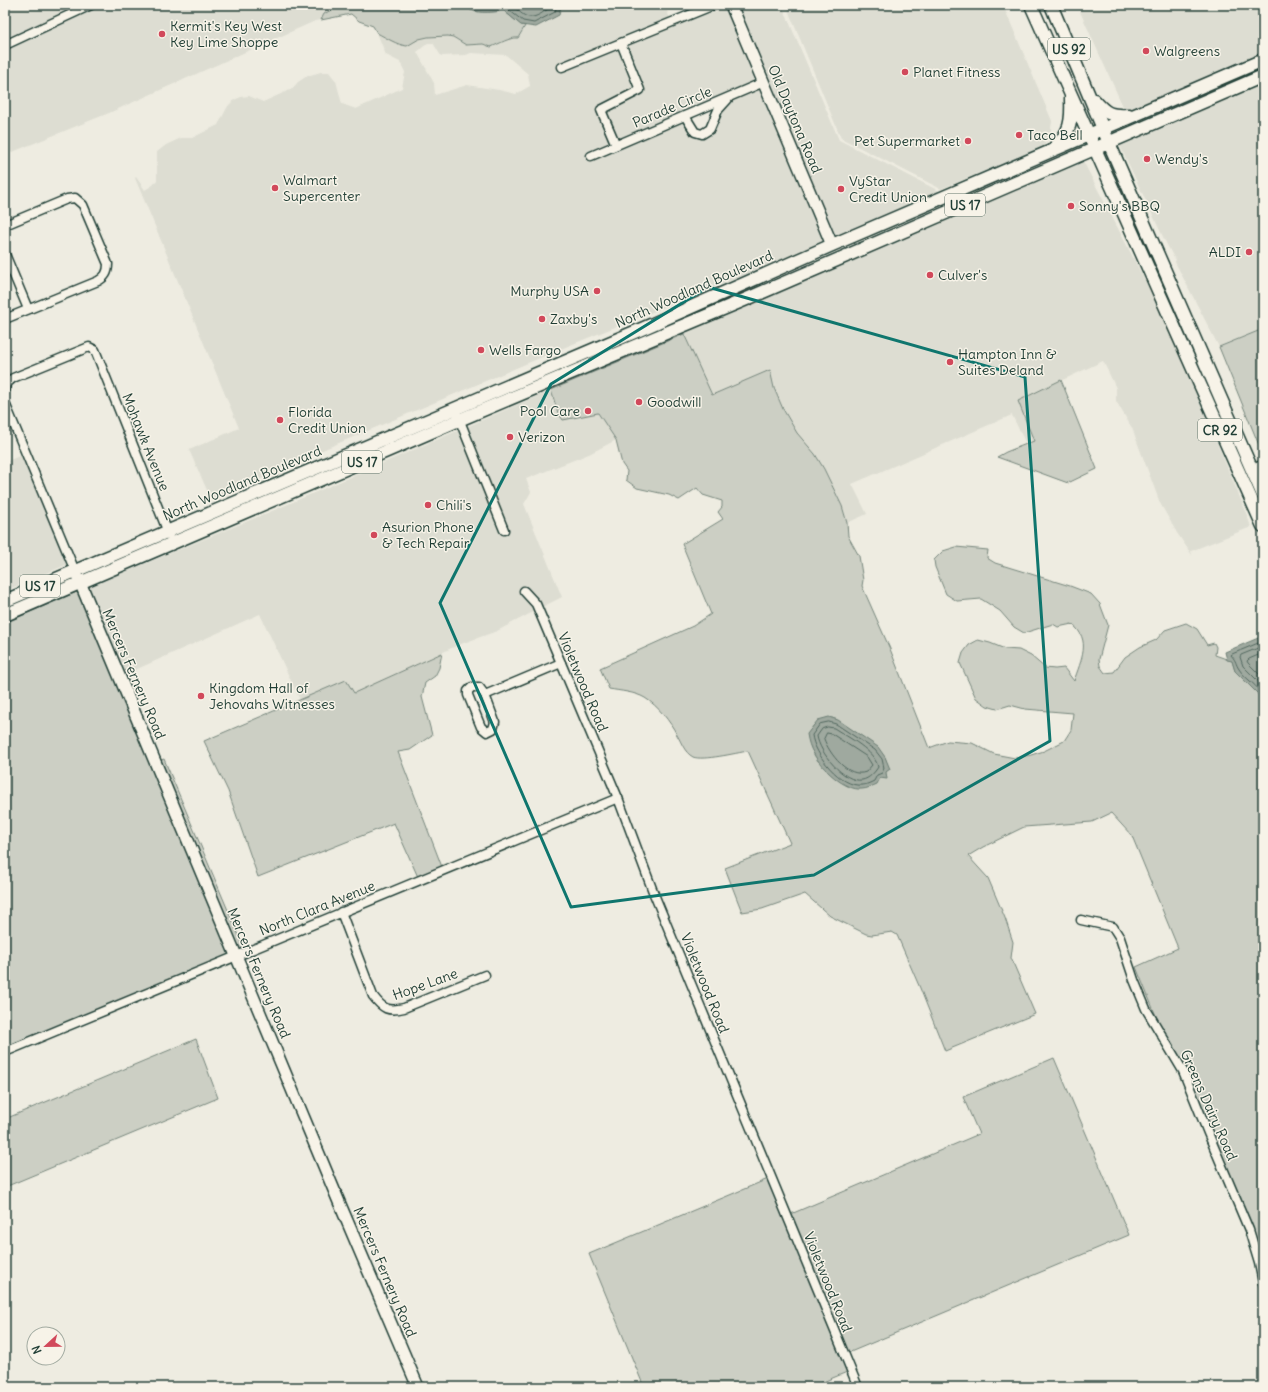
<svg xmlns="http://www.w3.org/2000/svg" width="1268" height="1392" font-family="Delius,sans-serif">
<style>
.built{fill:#ddddd2;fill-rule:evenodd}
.green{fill:#cccfc4;stroke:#76867c;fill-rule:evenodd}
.water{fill:#9fa99f;stroke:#6c7e74}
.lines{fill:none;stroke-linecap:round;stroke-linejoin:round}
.shore{stroke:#52685f;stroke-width:1}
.street-casing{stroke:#1f3d34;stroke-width:11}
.secondary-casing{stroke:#1f3d34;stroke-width:14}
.primary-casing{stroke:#1f3d34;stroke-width:15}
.street{stroke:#f7f3e8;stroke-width:8}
.secondary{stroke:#f7f3e8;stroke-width:11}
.primary{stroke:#f7f3e8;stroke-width:12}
.marked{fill:none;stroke:#0f766e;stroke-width:3;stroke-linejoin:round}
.poi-dot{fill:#d1495b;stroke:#f7f3e8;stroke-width:1.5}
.labels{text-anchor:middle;stroke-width:3;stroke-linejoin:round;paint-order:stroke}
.shield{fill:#f7f3e8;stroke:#60746a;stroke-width:1}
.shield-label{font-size:13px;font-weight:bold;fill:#1f3d34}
.poi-label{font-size:14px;fill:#1f3d34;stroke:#f7f3e8;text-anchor:start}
.street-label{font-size:14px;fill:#1f3d34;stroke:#f7f3e8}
</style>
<rect width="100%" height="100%" fill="#eeece1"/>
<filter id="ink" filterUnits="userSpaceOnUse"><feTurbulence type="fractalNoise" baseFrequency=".025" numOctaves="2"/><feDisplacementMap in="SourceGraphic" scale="8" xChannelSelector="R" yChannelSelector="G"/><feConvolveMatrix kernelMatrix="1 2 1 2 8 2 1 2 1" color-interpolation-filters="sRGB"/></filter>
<g filter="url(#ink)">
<g class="built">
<path d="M5 5H83L5 41Z"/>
<path d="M98 5H340L324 14 321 20 315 21 109 113 5 155V49Z"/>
<path d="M561 5H665L670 19 557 65 559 71 618 47 636 89 597 111 611 143 586 154 588 160 683 120 692 134 701 137 721 112 735 98 761 87 826 242 568 346 294 462 261 479 212 501 189 450 239 428 135 178 136 177 145 190 153 185 157 180V152L166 145 181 138H192L218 125 228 106 234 100 241 97 249 96 263 102 292 89 298 82 307 76 321 72H329L336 81 342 104 356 109 402 88 405 72 400 62 386 55 377 33 392 40 400 45 407 46 418 39 428 37 448 36 453 37 466 45 483 44 491 47 501 43 513 37 518 38 525 26 536 27 558 15ZM428 43H433L441 56 466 55 471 53 506 55 528 74 530 86 516 94 499 90 467 85 435 95 434 83 417 52Z"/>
<path d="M723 5H727L758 81 733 91H732L618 140 606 111 642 94 644 89 626 44Z"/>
<path d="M735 5H782L839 140 941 192 834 239Z"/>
<path d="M786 5H1003L1052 121 1050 136 1043 147 941 189 841 138Z"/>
<path d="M1077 5H1263V54L1125 111Z"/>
<path d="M1263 82V329L1219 347 1175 262 1176 259 1174 258 1165 241 1119 144Z"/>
<path d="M1083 161 1163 315 1244 507 1251 527 1191 551 1192 555 1177 533 1160 503 1132 428 1116 401V388L1103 361 1018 401 1034 441 1026 444 1012 415 852 484 867 514 847 523 842 506 824 469 815 454 797 433 783 409 774 388 770 370 712 395 684 334Z"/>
<path d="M551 390 558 413 574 418 598 413 616 440 589 454 526 479 531 492 524 504 562 597 542 607 539 601 524 586 518 591 533 606 535 611 497 631 458 645 354 694 346 680 300 700 260 614 126 674 86 588 279 508 459 430 502 534 509 531 466 427Z"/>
<path d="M22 455 68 564 5 591V462Z"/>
</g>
<g class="green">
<path d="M340 5H462C475 15 489 12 504 11L521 25 525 26 518 38C510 37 499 44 491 47L483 44 466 45 453 37 448 36 428 37 419 39 407 46C397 45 387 38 377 33L373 26 359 21 351 14 321 20 324 14Z"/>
<path d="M1263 329V455L1219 347Z"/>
<path d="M684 334 712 395 770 370 774 388 783 409 797 433 815 454 824 469 842 506 847 523 848 536 859 556 863 580 862 586 890 649 929 748 948 741 972 743 994 754 1015 758 1031 755 1044 751 1064 741 1071 730 1073 713 1025 709 1010 705 997 709 987 706 976 698 960 663 963 653 969 645 978 640 990 643 1005 649 1019 650 1031 656 1045 668 1055 669 1064 668 1074 681C1081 660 1092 640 1072 624L1058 627 1053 624 1024 633 1014 627 1000 611 981 599 957 601 946 594 935 567 934 560 943 551 956 547 988 550 987 558 995 563 1070 586 1091 594 1100 604 1108 625 1099 659 1100 666 1105 673 1114 672 1125 657 1140 647 1156 640 1165 630 1186 623 1197 629 1207 645 1214 643 1216 647 1215 655 1232 661 1235 671 1258 694 1263 705V1262L1252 1228 1211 1132 1187 1070 1159 1023 1136 967 1178 948 1132 836 1111 813 1092 822 1024 827 983 847 968 856 988 878 1005 918 1013 942 1011 958 1035 1014 945 1051 920 988 897 935 892 932 872 935 866 934 830 916 805 894 762 909 742 912 725 868 790 843 748 751C736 753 703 761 693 757 684 752 682 743 677 735 670 721 658 706 645 698 635 692 620 691 609 689L600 668 693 626 711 614 682 544 723 519 718 512 722 507V501L703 495 697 488 679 500 669 495 637 488 626 480 627 471 622 464 616 440 598 413 563 420 558 413 551 390ZM832 718 837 720 885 757 889 769 880 778 818 761C812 752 809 744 808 734L814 725Z"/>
<path d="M1061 380 1097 469 1068 483 997 457 1006 452 1034 441 1018 401Z"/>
<path d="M79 591 231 954 5 1048V623Z"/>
<path d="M442 653 439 668 435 676 425 683 422 697 432 735 410 750 398 752 442 867 418 877 394 823 258 877 228 791 204 741 346 680 354 693Z"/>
<path d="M164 759 244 948 238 951 159 761Z"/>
<path d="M196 1039 218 1098 5 1187V1119Z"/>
<path d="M1054 1058 1129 1235 848 1353 791 1214 979 1134 963 1097Z"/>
<path d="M768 1179 847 1372 811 1387H644L589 1254Z"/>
</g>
<g class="water">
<path d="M462 5H561L559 15 536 27 521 25 504 11C489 12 475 15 462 5Z"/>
<path d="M1263 636V705L1258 694 1235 671 1232 661 1227 660 1225 652Z"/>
<path d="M829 717 838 720 878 747 885 757 890 769 886 772 887 779 880 778 877 784C872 786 867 789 862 789 845 791 821 768 814 754 810 748 808 741 807 734L818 720Z"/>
</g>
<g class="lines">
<g class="shore">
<path d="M469 5 477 8 505 7 523 21 534 23 555 12 557 5"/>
<path d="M512 5C523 15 528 22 542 13 546 10 550 9 552 5"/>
<path d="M1263 641 1232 654 1231 655C1237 662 1235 663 1239 669 1245 679 1258 685 1263 696"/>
<path d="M1263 646 1241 655 1240 657 1243 666 1263 686"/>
<path d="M1263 653 1249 659 1247 661 1248 663 1263 678"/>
<path d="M829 722 836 724 875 750 882 759 884 768 882 773 877 775 874 781C870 783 866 785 862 785 841 788 814 754 812 735L820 724Z"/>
<path d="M828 727 834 728C849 738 874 750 878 767 875 772 869 779 862 780 844 783 819 752 817 736L822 729Z"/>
<path d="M827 733 832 734 867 757 872 765 866 772C848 779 829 753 824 739Z"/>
</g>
<defs>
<g id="street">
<path d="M5 45 91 5"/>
<path d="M562 67 714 5"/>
<path d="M685 116 695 132 702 134 710 129 718 110 728 99"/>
<path d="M616 145 601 110 640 90 621 43"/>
<path d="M591 156 764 82"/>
<path d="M5 225 67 199 75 198 83 205 108 264C108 273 105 277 98 281L5 319"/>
<path d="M5 254 28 309"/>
<path d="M5 389 6 384 13 378 89 347 95 350 169 535"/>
<path d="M5 403 75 571"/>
<path d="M458 416 504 530"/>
<path d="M1252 470 1263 464"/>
<path d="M524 591 536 604 561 663 618 798 654 894 697 998 858 1387"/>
<path d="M485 695 495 722 493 729 487 732 481 727 468 695V691L472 687H479L485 695 561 663"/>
<path d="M341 912 373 996C383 1009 388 1012 404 1008L485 975"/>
<path d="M1081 920 1113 927 1120 938 1134 980 1146 1009 1183 1071 1208 1133 1249 1230 1259 1263 1263 1283"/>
<path d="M5 1052 618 798"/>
</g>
<g id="secondary">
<path d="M731 5 832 245"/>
<path d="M77 575 339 1202 418 1387"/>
</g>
<g id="primary">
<path d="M1031 5 1263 526"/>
<path d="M1051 5 1109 143 1263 495"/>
<path d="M1094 100C1106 114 1110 116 1129 115"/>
<path d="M1054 148C1071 132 1072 121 1071 98"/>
<path d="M5 601 644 328 832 245 1263 60"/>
<path d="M5 615 459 420 749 298 1263 76"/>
</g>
</defs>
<use href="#street" class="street-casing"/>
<use href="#secondary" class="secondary-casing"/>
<use href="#primary" class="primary-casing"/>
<use href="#street" class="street"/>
<use href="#secondary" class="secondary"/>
<use href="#primary" class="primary"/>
</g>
</g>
<path class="marked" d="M708 287 1025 377 1050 741 814 875 571 907 440 603 551 384Z"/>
<g class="poi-dot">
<circle cx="162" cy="34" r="4"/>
<circle cx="1146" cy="51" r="4"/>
<circle cx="905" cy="72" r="4"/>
<circle cx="1019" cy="135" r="4"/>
<circle cx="968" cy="141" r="4"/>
<circle cx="1147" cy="159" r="4"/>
<circle cx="275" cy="188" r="4"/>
<circle cx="841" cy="189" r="4"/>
<circle cx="1071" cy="206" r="4"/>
<circle cx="1249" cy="252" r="4"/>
<circle cx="930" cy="275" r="4"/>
<circle cx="597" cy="291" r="4"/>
<circle cx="542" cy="319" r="4"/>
<circle cx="481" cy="350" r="4"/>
<circle cx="950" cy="362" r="4"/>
<circle cx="639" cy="402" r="4"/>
<circle cx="588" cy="411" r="4"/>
<circle cx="280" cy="420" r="4"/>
<circle cx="510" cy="437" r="4"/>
<circle cx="428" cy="505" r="4"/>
<circle cx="374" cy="535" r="4"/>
<circle cx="201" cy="696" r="4"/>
</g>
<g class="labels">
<g class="shield">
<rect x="1048" y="38" width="42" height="22" rx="3"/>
<rect x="945" y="194" width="40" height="22" rx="3"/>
<rect x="1198" y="419" width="44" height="22" rx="3"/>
<rect x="342" y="451" width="40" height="22" rx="3"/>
<rect x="20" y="575" width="40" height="22" rx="3"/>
</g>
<g class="shield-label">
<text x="1069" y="54">US 92</text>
<text x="965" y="210">US 17</text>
<text x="1220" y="435">CR 92</text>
<text x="362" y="467">US 17</text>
<text x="40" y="591">US 17</text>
</g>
<g class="poi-label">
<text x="170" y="31">Kermit's Key West<tspan x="170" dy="16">Key Lime Shoppe</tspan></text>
<text x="1154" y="56">Walgreens</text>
<text x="913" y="77">Planet Fitness</text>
<text x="1027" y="140">Taco Bell</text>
<text x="960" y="146" text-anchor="end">Pet Supermarket</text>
<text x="1155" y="164">Wendy's</text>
<text x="283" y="185">Walmart<tspan x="283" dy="16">Supercenter</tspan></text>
<text x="849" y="186">VyStar<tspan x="849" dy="16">Credit Union</tspan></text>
<text x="1079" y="211">Sonny's BBQ</text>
<text x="1241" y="257" text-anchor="end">ALDI</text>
<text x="938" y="280">Culver's</text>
<text x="589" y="296" text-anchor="end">Murphy USA</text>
<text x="550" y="324">Zaxby's</text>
<text x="489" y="355">Wells Fargo</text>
<text x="958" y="359">Hampton Inn &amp;<tspan x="958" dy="16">Suites Deland</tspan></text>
<text x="647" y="407">Goodwill</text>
<text x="580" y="416" text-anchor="end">Pool Care</text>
<text x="288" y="417">Florida<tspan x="288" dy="16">Credit Union</tspan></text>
<text x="518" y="442">Verizon</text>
<text x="436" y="510">Chili's</text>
<text x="382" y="532">Asurion Phone<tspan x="382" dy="16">&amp; Tech Repair</tspan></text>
<text x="209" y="693">Kingdom Hall of<tspan x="209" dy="16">Jehovahs Witnesses</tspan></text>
</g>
<g class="street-label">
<text transform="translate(672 107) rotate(-23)" y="5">Parade Circle</text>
<text transform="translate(795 119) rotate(67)" y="5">Old Daytona Road</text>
<text transform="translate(694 289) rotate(-24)" y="5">North Woodland Boulevard</text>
<text transform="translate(146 442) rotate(68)" y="5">Mohawk Avenue</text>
<text transform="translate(242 483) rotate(-23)" y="5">North Woodland Boulevard</text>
<text transform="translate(134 674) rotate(67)" y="5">Mercers Fernery Road</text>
<text transform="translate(583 682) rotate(67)" y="5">Violetwood Road</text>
<text transform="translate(317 908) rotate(-22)" y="5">North Clara Avenue</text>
<text transform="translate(259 973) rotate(67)" y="5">Mercers Fernery Road</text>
<text transform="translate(705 983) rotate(68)" y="5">Violetwood Road</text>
<text transform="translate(425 984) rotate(-20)" y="5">Hope Lane</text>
<text transform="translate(1209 1105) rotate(66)" y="5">Greens Dairy Road</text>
<text transform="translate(385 1272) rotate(67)" y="5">Mercers Fernery Road</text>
<text transform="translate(828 1282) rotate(68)" y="5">Violetwood Road</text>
</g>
</g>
<rect width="1268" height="1392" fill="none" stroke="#f7f3e8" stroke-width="20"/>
<rect x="10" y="10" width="1248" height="1372" fill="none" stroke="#1f3d34" stroke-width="1.5" filter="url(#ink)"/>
<g transform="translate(46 1346) rotate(248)"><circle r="19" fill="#f7f3e8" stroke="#a1aaa0"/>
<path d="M0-3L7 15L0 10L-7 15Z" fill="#d1495b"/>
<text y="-6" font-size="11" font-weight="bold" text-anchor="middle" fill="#1f3d34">N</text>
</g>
</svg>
